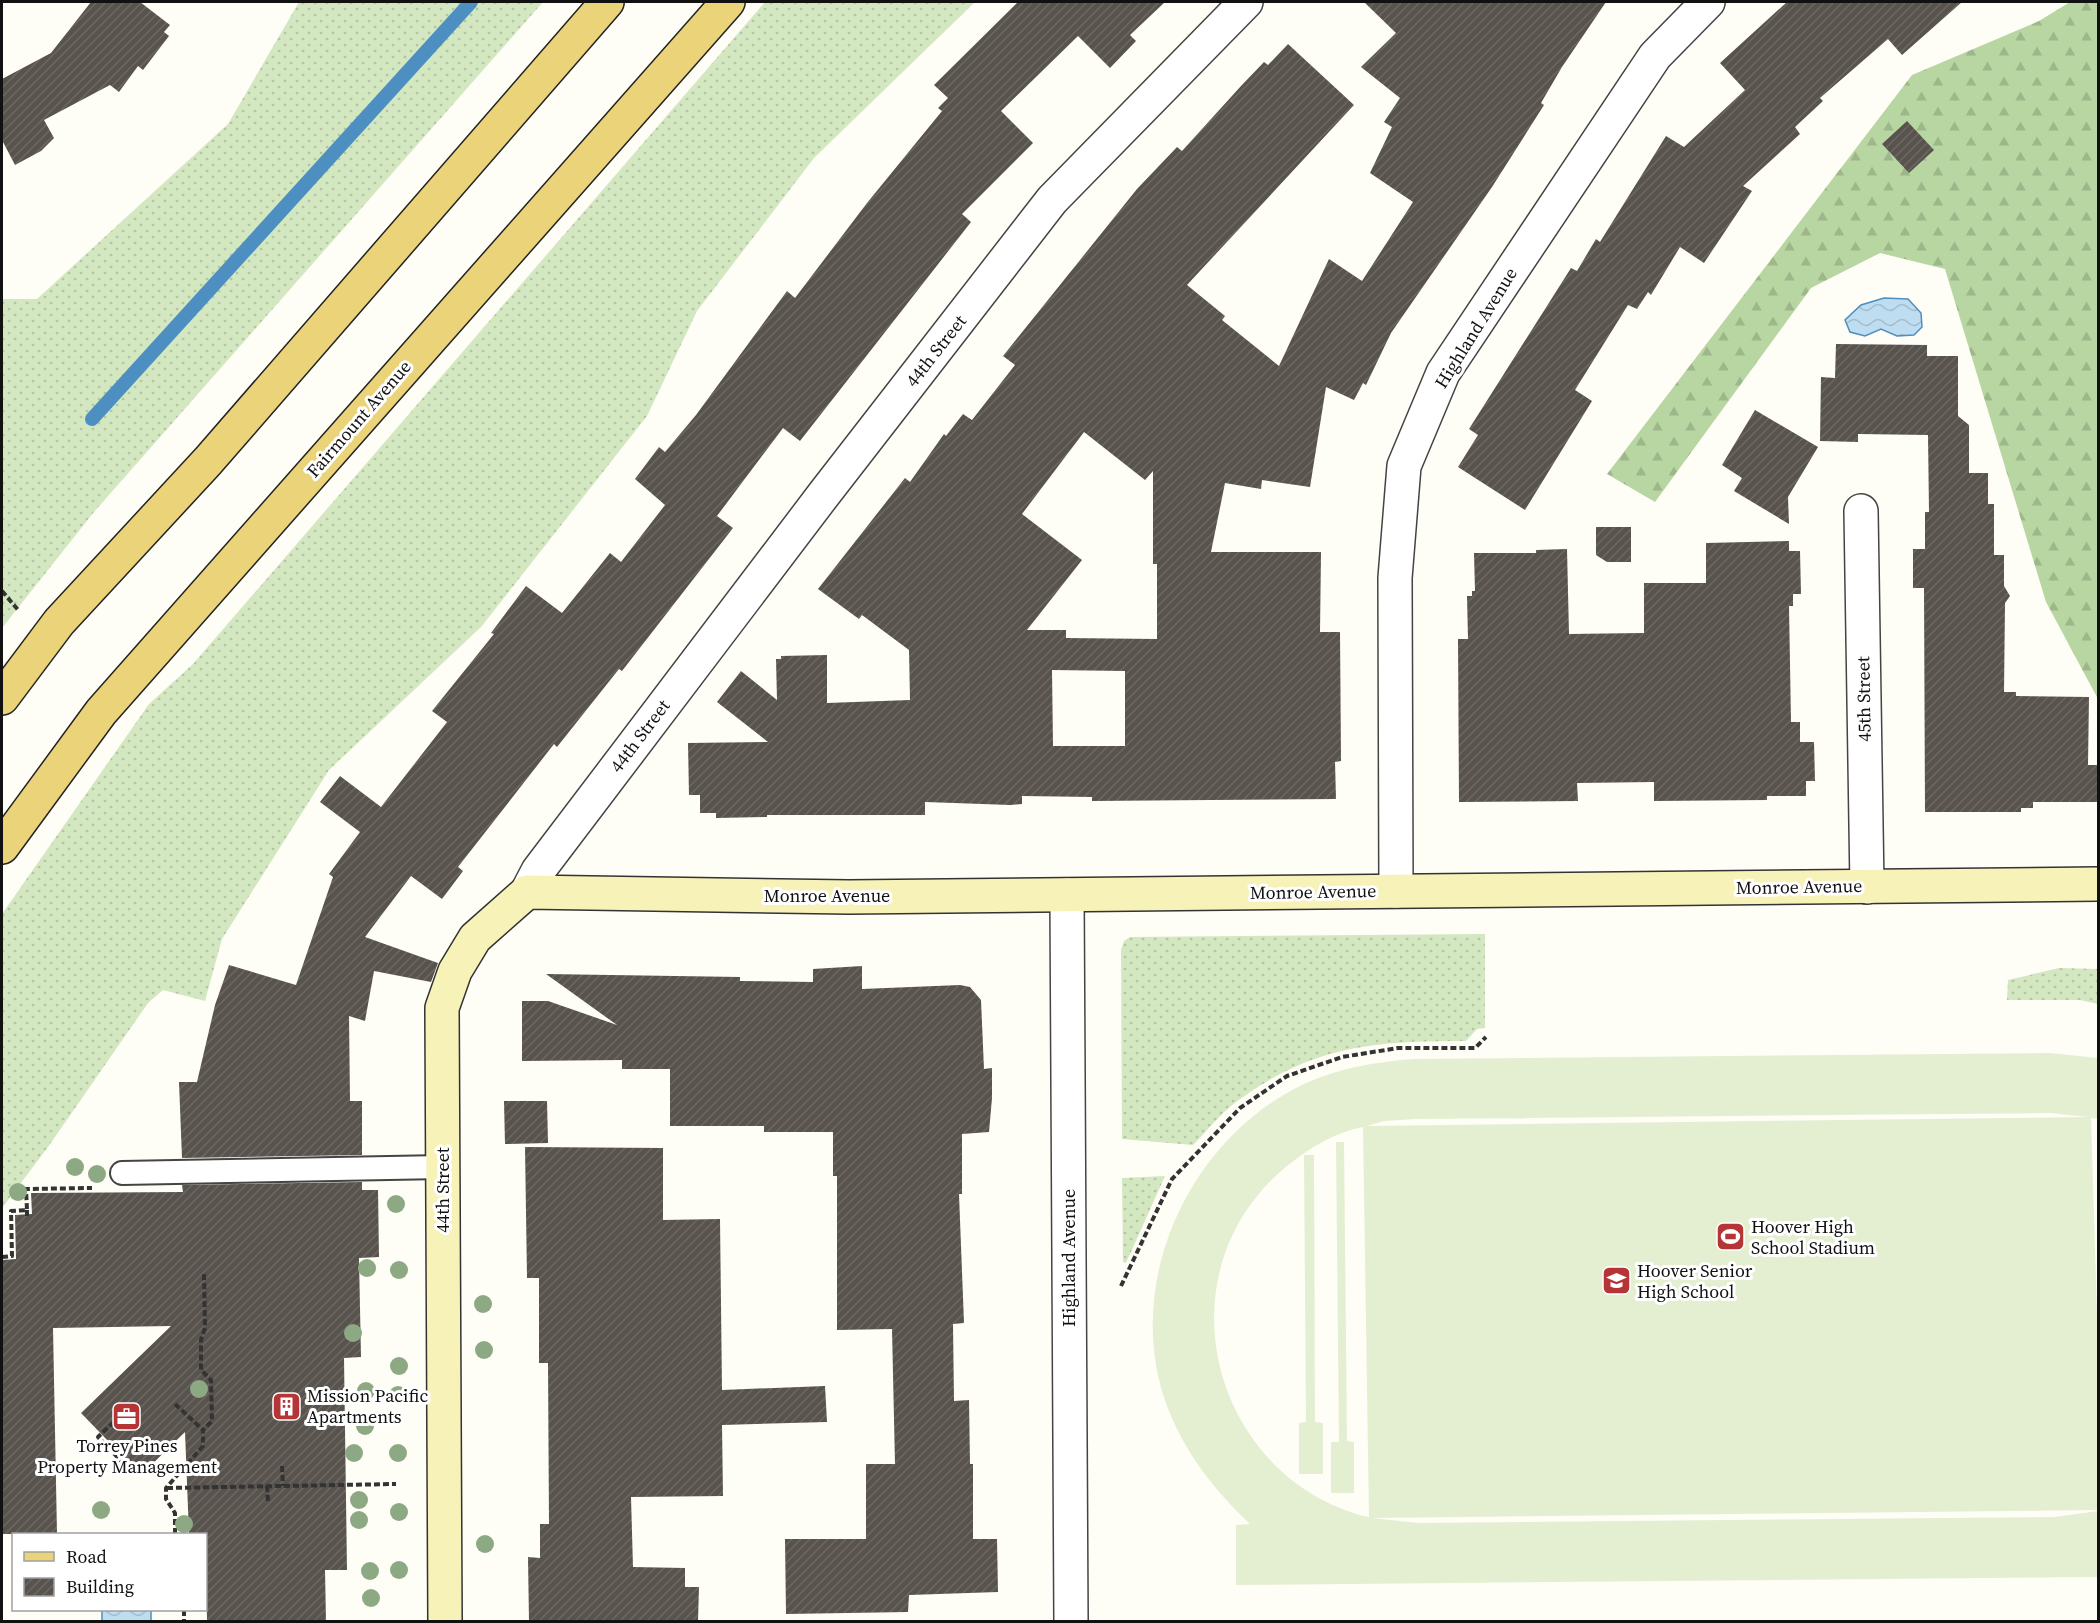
<svg xmlns="http://www.w3.org/2000/svg" width="2100" height="1623" font-family="'Source Serif 4',serif">
<style>
.grass{fill:url(#grass-dots)}
.forest{fill:url(#forest-firs)}
.pitch{fill:#e4efd2;fill-rule:evenodd}
.water{fill:url(#water-waves);stroke:#4d8fc1;stroke-width:1.5}
.lines{fill:none;stroke-linecap:round;stroke-linejoin:round}
.stream{stroke:#4d8fc1;stroke-width:14}
.building{fill:url(#building-hatch);fill-rule:evenodd}
.lane-casing{stroke:#444;stroke-width:26}
.street-casing{stroke:#444;stroke-width:36}
.secondary-casing{stroke:#333;stroke-width:36}
.primary-casing{stroke:#222;stroke-width:36}
.path{stroke:#333;stroke-width:4;stroke-dasharray:6 3;stroke-linecap:butt}
.lane{stroke:#fff;stroke-width:22}
.street{stroke:#fff;stroke-width:33}
.secondary{stroke:#f7f2b7;stroke-width:33}
.primary{stroke:#ebd379;stroke-width:33}
.tree{fill:#8da984}
.labels{text-anchor:middle;stroke-width:6;stroke-linejoin:round;paint-order:stroke}
.street-label{font-size:18px;fill:#111;stroke:#fff}
.poi-label{font-size:18px;fill:#111;stroke:#fff;text-anchor:start}
</style>
<defs>
<pattern id="grass-dots" width="8" height="8" patternUnits="userSpaceOnUse" patternTransform="scale(1.5)"><rect width="8" height="8" fill="#d3e7c1"/><path d="M2 2h.1M6 6h.1" fill="none" stroke="#b4c5a5" stroke-width="1.8" stroke-linecap="round"/></pattern>
<pattern id="forest-firs" width="22" height="20" patternUnits="userSpaceOnUse" patternTransform="scale(1.5)"><rect width="22" height="20" fill="#b8d6a2"/><path d="M5 1l3.5 6h-7zM16 11l3.5 6h-7z" fill="#9db78a"/></pattern>
<pattern id="water-waves" width="16" height="10" patternUnits="userSpaceOnUse" patternTransform="scale(1.5)"><rect width="16" height="10" fill="#bfddf1"/><path d="M0 5q4-4 8 0t8 0" fill="none" stroke="#a3bdce"/></pattern>
<pattern id="building-hatch" width="6" height="6" patternUnits="userSpaceOnUse" patternTransform="scale(1.5)"><rect width="6" height="6" fill="#59534e"/><path d="M-1 1l2-2M0 6l6-6M5 7l2-2" fill="none" stroke="#6c6763"/></pattern>
</defs>
<rect width="100%" height="100%" fill="#fefdf6"/>
<g class="grass">
<path d="M299 2H543L94 512 2 628V299H37L228 124Z"/>
<path d="M765 2H975L814 158 697 311 647 416 481 627 329 770 222 939 205 1001 163 990 148 1003 48 1147 2 1208V914L149 704 193 664Z"/>
<path d="M1485 934V1028L1477 1029 1466 1041C1374 1041 1313 1045 1236 1102 1220 1114 1207 1131 1193 1145L1122 1139 1121 950 1124 941 1130 937Z"/>
<path d="M2059 968 2098 969V1004L2080 1000H2007L2008 980Z"/>
<path d="M1165 1176 1126 1263 1123 1262 1122 1178Z"/>
</g>
<path class="forest" d="M2070 2H2098V699L2046 602 1945 269 1880 253 1811 288 1655 502 1607 474 1912 75 2039 21Z"/>
<g class="pitch">
<path d="M2050 1053 2098 1058V1119L2091 1118 2098 1347V1510L1372 1518 1419 1523 2055 1517 2098 1511V1577L1236 1585V1525L1250 1524C1214 1490 1185 1453 1167 1406 1123 1287 1185 1146 1296 1088 1333 1069 1373 1062 1414 1059ZM2050 1113 2088 1117 1367 1126 1384 1121 1415 1119ZM1363 1127 1369 1517H1368C1214 1479 1159 1280 1280 1172 1303 1152 1332 1133 1363 1127Z"/>
<path d="M1336 1142H1344L1347 1441 1354 1442V1493H1331V1442H1339Z"/>
<path d="M1304 1155H1314L1315 1422 1323 1423V1474H1299V1423L1306 1422Z"/>
</g>
<g class="water">
<path d="M1884 298 1908 299 1921 313 1922 327 1914 335 1897 336 1881 329 1865 336 1850 332 1845 320 1861 305Z"/>
<rect x="102" y="1610" width="49" height="11"/>
</g>
<g class="lines">
<path class="stream" d="M92 419 471 2"/>
</g>
<g class="building">
<path d="M91 2H140L170 25 164 32 169 36 143 70 138 66 119 92 110 85 44 120 54 138 41 151 15 165 2 140V79L51 53Z"/>
<path d="M1018 2H1165L1130 35 1136 41 1110 68 1078 36 1001 111 1033 143 962 214 971 222 800 441 783 428 717 516 733 528 622 671 619 669 557 747 554 744 458 867 463 871 442 899 411 876 365 937 438 963 431 982 374 971 365 1021 349 1016 350 1101H362V1155L182 1158 179 1082H197L215 1005 229 965 296 985 333 877 329 874 360 832 320 802 340 776 381 807 447 722 432 711 494 634 491 633 526 586 562 613 610 553 621 562 665 505 635 479 659 447 665 452 696 415 787 291 795 298 867 203 942 111 938 108 948 98 934 85Z"/>
<path d="M1364 2H1606L1562 67 1541 103 1544 105 1492 187 1391 333 1366 385 1363 383 1354 400 1326 387 1310 487 1262 480 1261 489 1225 483 1211 552H1321L1320 632H1340L1341 761 1335 762 1336 799 1092 801V797L1022 796V804L1011 805 925 802V815H767V817L716 818V813H700V795H689L688 743 768 742 717 702 741 671 777 700 776 659H781V656L827 655V703L910 700 909 650 862 615 859 619 818 589 905 478 910 482 944 434 946 436 963 414 972 420 1015 365 1003 356 1137 189 1177 147 1182 151 1241 86 1264 62 1268 65 1288 44 1354 105 1187 285 1225 316 1222 320 1279 366 1329 259 1362 281 1413 202 1370 173 1392 127 1384 122 1400 98 1361 67 1396 33ZM1084 432 1145 480 1153 471V564H1157V639L1066 638V630H1027L1082 560 1022 514ZM1052 670 1125 671V746H1053Z"/>
<path d="M1787 2H1962L1902 55 1888 39 1820 98 1823 101 1795 127 1800 134 1743 186 1752 191 1704 263 1680 247 1651 295 1648 292 1637 309 1628 305 1575 390 1592 401 1525 510 1458 467 1478 435 1469 429 1571 268 1577 271 1596 239 1600 242 1666 136 1684 147 1745 90 1720 63Z"/>
<path d="M1907 121 1934 150 1909 173 1882 144Z"/>
<path d="M1836 344 1927 345V356H1958V416L1969 425V473H1988V504H1994V555H2004V586L2010 596 2005 603 2004 692H2016V696L2089 697 2088 765H2098V802H2033V808H2021V812H1925L1924 588H1913V549H1925V512H1929L1928 435 1858 434V442L1820 441 1821 377 1835 378Z"/>
<path d="M1755 410 1818 447 1788 497 1789 524 1734 491 1742 478 1722 465Z"/>
<path d="M1596 527H1631V562H1607L1596 555Z"/>
<path d="M1789 541V551H1800L1801 594H1793V606H1789L1791 722H1800V742H1814L1815 781H1806V796H1767V800L1654 801V782L1577 783 1578 801 1459 802 1458 639H1468L1467 596H1472V591H1475L1474 553H1536V550L1567 549 1569 634 1644 633V583H1706V543Z"/>
<path d="M862 966V989L960 985 970 987 981 1000 984 1069 992 1068V1098L989 1132 962 1134V1194H959L964 1323 953 1324 954 1401 969 1400 970 1464H973V1539H997L998 1592 909 1595 908 1612 786 1614 785 1539H866V1464H895L892 1329 837 1330V1176H833V1132H764V1126H670V1069H622V1060L522 1061V1001H548L617 1025 546 974 740 977V981L813 982V969Z"/>
<path d="M504 1101H547L548 1143 505 1144Z"/>
<path d="M525 1147 663 1148V1220L720 1219 722 1390 825 1386 827 1422 722 1425 723 1496 631 1497 633 1567 685 1568V1587H699L698 1621 529 1622 528 1557 540 1558V1524H549L548 1363H539V1278H527Z"/>
<path d="M362 1182V1190H378L379 1257 359 1258 361 1357 344 1358 347 1570H325L326 1622H207L206 1534H189L185 1432 141 1475 81 1413 171 1326 53 1328 57 1534H2V1260L16 1259 15 1215 32 1214 31 1193 183 1192 182 1185Z"/>
</g>
<g class="lines">
<defs>
<path id="lane" d="M122 1173 443 1167"/>
<g id="street">
<path d="M1861 511 1867 887"/>
<path d="M1396 891 1395 578 1404 466 1443 373 1655 56 1708 2"/>
<path d="M527 892 538 871 824 494 1052 200 1246 2"/>
<path d="M1067 895 1071 1622"/>
</g>
<path id="secondary" d="M445 1622 442 1008 455 971 475 938 527 892 849 897 2098 884"/>
<g id="primary">
<path d="M2 698 59 622 208 461 607 2"/>
<path d="M2 847 101 712 728 2"/>
</g>
</defs>
<use href="#lane" class="lane-casing"/>
<use href="#street" class="street-casing"/>
<use href="#secondary" class="secondary-casing"/>
<use href="#primary" class="primary-casing"/>
<g class="path">
<path d="M2 591 19 611"/>
<path d="M27 1210V1218"/>
<path d="M2 1257 12 1256 11 1211 27 1210 26 1189 92 1188"/>
<path d="M1121 1286 1172 1179 1240 1108 1287 1076 1342 1057 1398 1048H1475L1486 1037"/>
<path d="M175 1404 203 1430"/>
<path d="M114 1422 98 1437 129 1469"/>
<path d="M282 1466 283 1486"/>
<path d="M123 1469H182"/>
<path d="M267 1486 268 1503"/>
<path d="M167 1488 396 1484"/>
<path d="M175 1534V1513L166 1499V1488L203 1446V1430L212 1421 211 1380 201 1370V1340L205 1328 204 1274"/>
<path d="M184 1610V1622"/>
</g>
<use href="#lane" class="lane"/>
<use href="#street" class="street"/>
<use href="#secondary" class="secondary"/>
<use href="#primary" class="primary"/>
</g>
<g class="tree">
<circle cx="75" cy="1167" r="9"/>
<circle cx="97" cy="1174" r="9"/>
<circle cx="18" cy="1192" r="9"/>
<circle cx="396" cy="1204" r="9"/>
<circle cx="367" cy="1268" r="9"/>
<circle cx="399" cy="1270" r="9"/>
<circle cx="483" cy="1304" r="9"/>
<circle cx="353" cy="1333" r="9"/>
<circle cx="484" cy="1350" r="9"/>
<circle cx="399" cy="1366" r="9"/>
<circle cx="199" cy="1389" r="9"/>
<circle cx="366" cy="1391" r="9"/>
<circle cx="398" cy="1395" r="9"/>
<circle cx="365" cy="1426" r="9"/>
<circle cx="354" cy="1453" r="9"/>
<circle cx="398" cy="1453" r="9"/>
<circle cx="359" cy="1500" r="9"/>
<circle cx="101" cy="1510" r="9"/>
<circle cx="399" cy="1512" r="9"/>
<circle cx="359" cy="1520" r="9"/>
<circle cx="184" cy="1524" r="9"/>
<circle cx="485" cy="1544" r="9"/>
<circle cx="399" cy="1570" r="9"/>
<circle cx="370" cy="1571" r="9"/>
<circle cx="371" cy="1598" r="9"/>
</g>
<defs>
<symbol id="stadium-square" viewBox="-11 -11 22 22"><rect x="-9" y="-9" width="18" height="18" rx="4" fill="#b53537" stroke="#fff"/><path d="M0-5a6.5 5 0 1 0 0 10a6.5 5 0 1 0 0-10ZM-3.5-1.8h7v3.6h-7Z" fill="#fff"/></symbol>
<symbol id="school-square" viewBox="-11 -11 22 22"><rect x="-9" y="-9" width="18" height="18" rx="4" fill="#b53537" stroke="#fff"/><path d="M0-5L7-2L0 1L-7-2ZM-4 1L0 2.5L4 1V4Q0 6-4 4Z" fill="#fff"/></symbol>
<symbol id="building-square" viewBox="-11 -11 22 22"><rect x="-9" y="-9" width="18" height="18" rx="4" fill="#b53537" stroke="#fff"/><path d="M-4-6H4V6H1V3H-1V6H-4ZM-2.5-4.3h1.7v1.8h-1.7ZM.8-4.3h1.7v1.8H.8ZM-2.5-1h1.7V.8h-1.7ZM.8-1h1.7V.8H.8Z" fill="#fff"/></symbol>
<symbol id="office-square" viewBox="-11 -11 22 22"><rect x="-9" y="-9" width="18" height="18" rx="4" fill="#b53537" stroke="#fff"/><path d="M-6-3h4V-5.5h4V-3h4V5H-6ZM-1-4.5V-3h2v-1.5ZM-6 0V1H6V0Z" fill="#fff"/></symbol>
</defs>
<g fill-rule="evenodd">
<use href="#stadium-square" x="1714" y="1220" width="33" height="33"/>
<use href="#school-square" x="1600" y="1264" width="33" height="33"/>
<use href="#building-square" x="270" y="1390" width="33" height="33"/>
<use href="#office-square" x="110" y="1400" width="33" height="33"/>
</g>
<g class="labels">
<g class="street-label">
<text transform="translate(1476 328) rotate(-58)" y="6">Highland Avenue</text>
<text transform="translate(936 351) rotate(-52)" y="6">44th Street</text>
<text transform="translate(359 419) rotate(-49)" y="6">Fairmount Avenue</text>
<text transform="translate(1864 699) rotate(-91)" y="6">45th Street</text>
<text transform="translate(640 736) rotate(-53)" y="6">44th Street</text>
<text transform="translate(1799 887) rotate(-1)" y="6">Monroe Avenue</text>
<text transform="translate(1313 892) rotate(-1)" y="6">Monroe Avenue</text>
<text x="827" y="902">Monroe Avenue</text>
<text transform="translate(443 1190) rotate(-90)" y="6">44th Street</text>
<text transform="translate(1069 1258) rotate(-90)" y="6">Highland Avenue</text>
</g>
<g class="poi-label">
<text x="1751" y="1233">Hoover High<tspan x="1751" dy="21">School Stadium</tspan></text>
<text x="1637" y="1277">Hoover Senior<tspan x="1637" dy="21">High School</tspan></text>
<text x="307" y="1402">Mission Pacific<tspan x="307" dy="21">Apartments</tspan></text>
<text x="127" y="1452" text-anchor="middle">Torrey Pines<tspan x="127" dy="21">Property Management</tspan></text>
</g>
</g>
<rect width="2100" height="1623" fill="none" stroke="#111111" stroke-width="6"/>
<rect x="12" y="1533" width="195" height="78" fill="#ffffff" stroke="#a0a0a0" stroke-width="1.5"/>
<rect x="24" y="1552" width="30" height="9" fill="#ebd379" stroke="#a0a0a0" stroke-width="1.5"/>
<text x="66" y="1563" font-size="18" fill="#111111">Road</text>
<rect x="24" y="1578" width="30" height="18" fill="url(#building-hatch)" stroke="#a0a0a0" stroke-width="1.5"/>
<text x="66" y="1593" font-size="18" fill="#111111">Building</text>
</svg>
